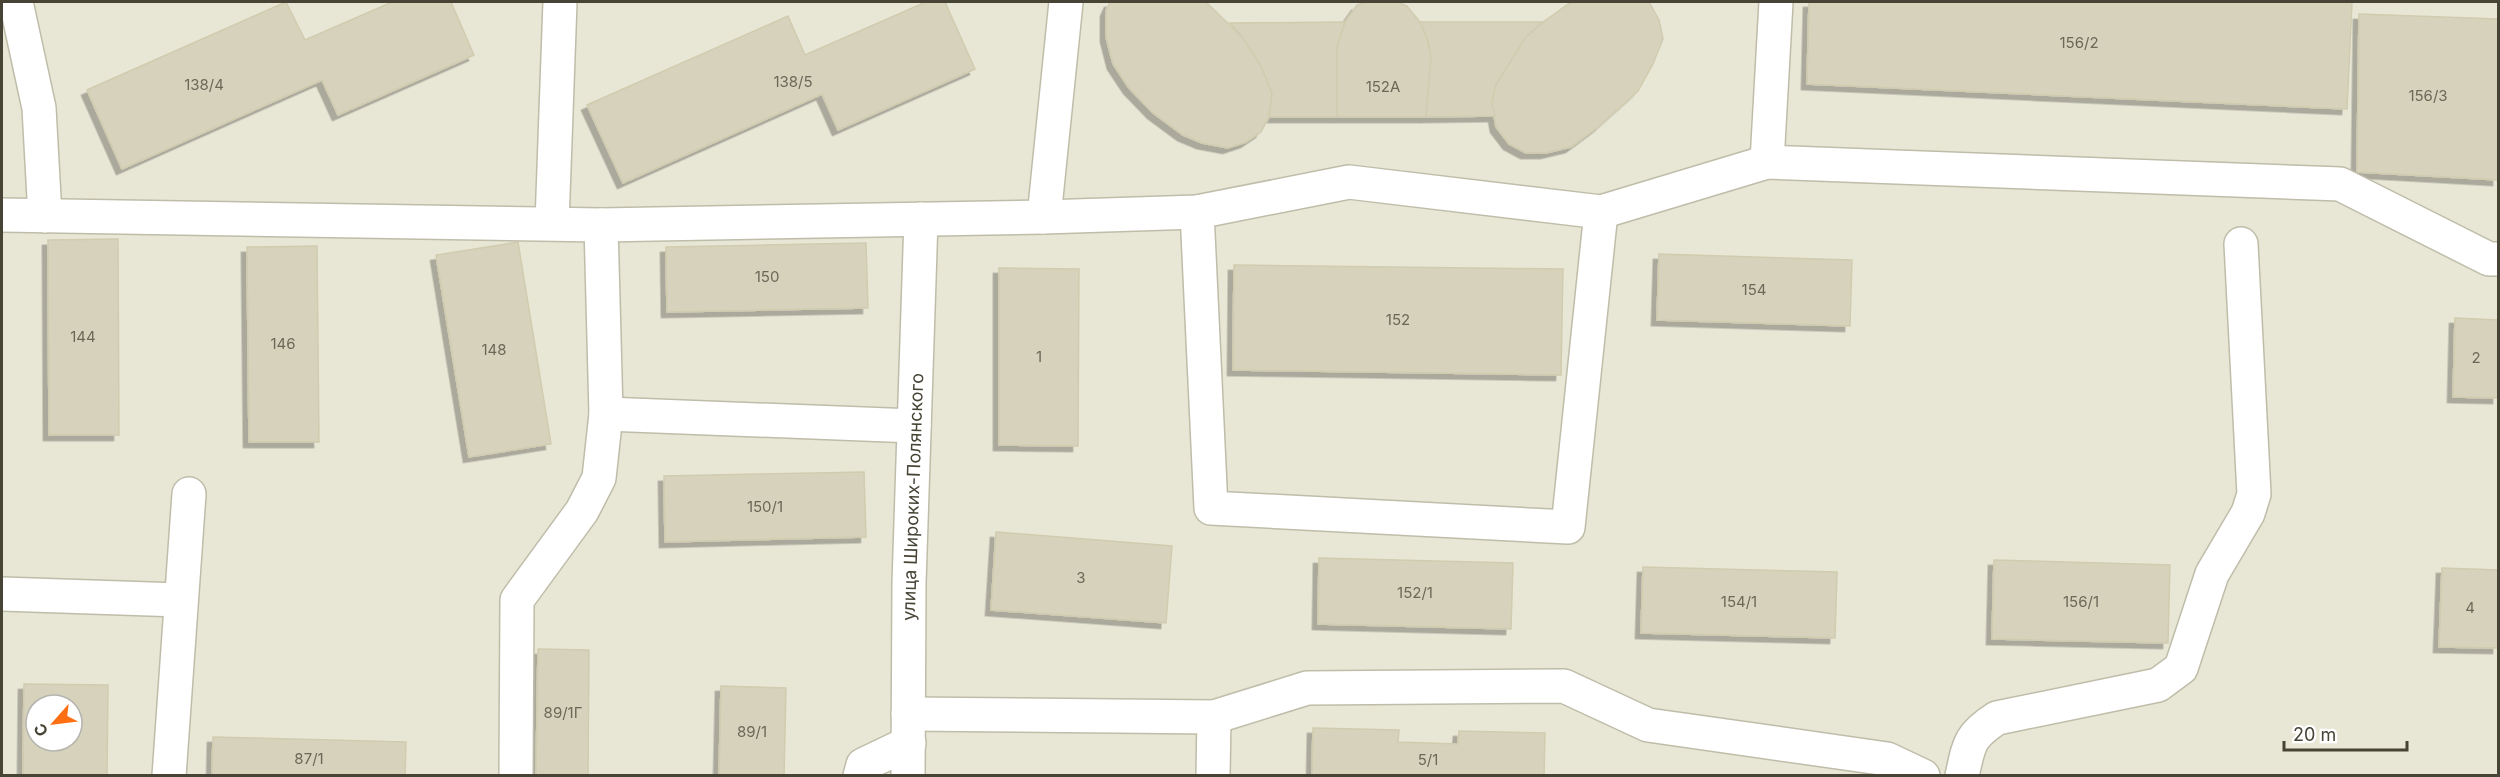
<svg xmlns="http://www.w3.org/2000/svg" width="2500" height="777" font-family="Inter,sans-serif">
<style>
.residential{fill:#e8e6d5;fill-rule:evenodd}
.building{fill:#d6d2bc;stroke:#d1ccaf;stroke-width:1.5;fill-rule:evenodd;filter:url(#shadow)}
.lines{fill:none;stroke-linecap:round;stroke-linejoin:round}
.minor-casing{stroke:#bfbda9;stroke-width:36}
.minor{stroke:#fff;stroke-width:33}
.labels{text-anchor:middle;stroke-width:5;stroke-linejoin:round;paint-order:stroke}
.number-label{font-size:15px;fill:#6b6858}
.street-label{font-size:18px;fill:#474436;stroke:#fff}
</style>
<defs>
<filter id="shadow"><feDropShadow dx="-5.5" dy="5.5" stdDeviation="0" flood-color="#0004"/></filter>
</defs>
<rect width="100%" height="100%" fill="#f4f3e7"/>
<path class="residential" d="M2 2H2498V775L2 776ZM36 705H72V741H36Z"/>
<g class="building">
<path d="M286 2 305 40 392 2H451L474 55 338 115 322 80 122 169 87 90Z"/>
<path d="M926 2H945L975 69 838 130 822 94 623 183 587 105 788 16 805 55Z"/>
<path d="M1110 2H1206L1243 38 1261 66 1272 93 1269 117 1261 132 1246 142 1228 148 1202 143 1183 135 1153 113 1129 88 1113 64 1106 37V11Z"/>
<path d="M1365 2H1398L1407 6 1420 22 1428 40 1431 57 1426 117H1337V46L1345 22 1357 5Z"/>
<path d="M1571 2H1649L1659 20 1663 39 1653 64 1638 91 1598 127 1571 147 1546 153H1526L1509 144 1496 127 1492 104 1495 86 1525 38 1543 22Z"/>
<path d="M1809 2H2352L2347 109 1807 84Z"/>
<path d="M2359 14 2498 19V180L2357 172Z"/>
<path d="M1345 22 1337 46V117H1269L1272 93 1261 66 1243 38 1230 23Z"/>
<path d="M1420 22H1543L1525 38 1495 86 1492 104 1495 116 1426 117 1431 57 1428 40Z"/>
<path d="M118 239 119 435H49L48 240Z"/>
<path d="M518 242 551 444 469 457 436 255Z"/>
<path d="M866 243 868 308 667 312 666 247Z"/>
<path d="M317 246 319 442H249L247 247Z"/>
<path d="M1659 254 1852 260 1850 326 1657 320Z"/>
<path d="M1234 265 1563 269 1561 375 1233 370Z"/>
<path d="M999 268 1079 269 1078 446 999 445Z"/>
<path d="M2455 318 2498 320V398L2453 397Z"/>
<path d="M864 472 866 537 665 542 664 476Z"/>
<path d="M996 532 1172 546 1166 623 991 610Z"/>
<path d="M1319 558 1513 563 1511 629 1318 624Z"/>
<path d="M1994 560 2170 565 2168 643 1992 639Z"/>
<path d="M1643 567 1837 572 1835 638 1641 633Z"/>
<path d="M2442 568 2498 570V648L2439 647Z"/>
<path d="M538 649 589 650 588 776H536Z"/>
<path d="M24 684 108 685 107 776H23ZM36 705H72V741H36Z"/>
<path d="M721 686 786 688 784 776H719Z"/>
<path d="M1313 728 1399 730 1398 742 1458 744 1459 731 1545 733 1544 776H1312Z"/>
<path d="M213 737 406 742 405 776H212Z"/>
</g>
<g class="lines">
<defs>
<g id="minor">
<path d="M16 2 39 108 45 216"/>
<path d="M1767 162 1776 2"/>
<path d="M1197 212 1211 508 1568 527 1601 212"/>
<path d="M2 215 601 225 1044 217 1197 212 1349 182 1601 212 1767 162 2340 184 2489 259H2498"/>
<path d="M1044 217 1066 2"/>
<path d="M552 223 560 2"/>
<path d="M606 414 914 426"/>
<path d="M2 594 180 600"/>
<path d="M908 714 1214 717 1307 688 1564 686 1648 725 1887 759 1923 776"/>
<path d="M169 776 189 494"/>
<path d="M516 776 517 600 582 511 599 478 606 414 601 225"/>
<path d="M860 776 863 765 909 743"/>
<path d="M908 776 909 583 921 219"/>
<path d="M1213 776 1214 717"/>
<path d="M1962 776C1969 744 1969 736 1997 718L2158 685 2181 668 2212 574 2248 513 2254 494 2241 244"/>
</g>
</defs>
<use href="#minor" class="minor-casing"/>
<use href="#minor" class="minor"/>
</g>
<g class="labels">
<g class="number-label">
<text x="2079" y="48">156/2</text>
<text x="793" y="87">138/5</text>
<text x="204" y="90">138/4</text>
<text x="1383" y="92">152А</text>
<text x="2428" y="101">156/3</text>
<text x="767" y="282">150</text>
<text x="1754" y="295">154</text>
<text x="1398" y="325">152</text>
<text x="83" y="342">144</text>
<text x="283" y="349">146</text>
<text x="494" y="355">148</text>
<text x="1039" y="362">1</text>
<text x="2476" y="363">2</text>
<text x="765" y="512">150/1</text>
<text x="1081" y="583">3</text>
<text x="1415" y="598">152/1</text>
<text x="1739" y="607">154/1</text>
<text x="2081" y="607">156/1</text>
<text x="2470" y="613">4</text>
<text x="563" y="718">89/1Г</text>
<text x="752" y="737">89/1</text>
<text x="309" y="764">87/1</text>
<text x="1428" y="765">5/1</text>
</g>
<g class="street-label">
<text transform="translate(913 497) rotate(-88)" y="6">улица Широких-Полянского</text>
</g>
</g>
<rect width="2500" height="777" fill="none" stroke="#474436" stroke-width="6"/>
<g transform="translate(54 723) rotate(242)"><circle r="28" fill="#ffffff" stroke="#b5b4af" stroke-width="1.5"/>
<path d="M0-4.5L10 22L0 15L-10 22Z" fill="#fe6f13"/>
<text y="-9" font-size="16" font-weight="bold" text-anchor="middle" fill="#474436">С</text>
</g>
<path d="M2284 741v9h123v-9" fill="none" stroke="#474436" stroke-width="3"/>
<text x="2293" y="741" font-size="18" fill="#474436" stroke="#ffffff" stroke-width="4.5" paint-order="stroke">20 m</text>
</svg>
